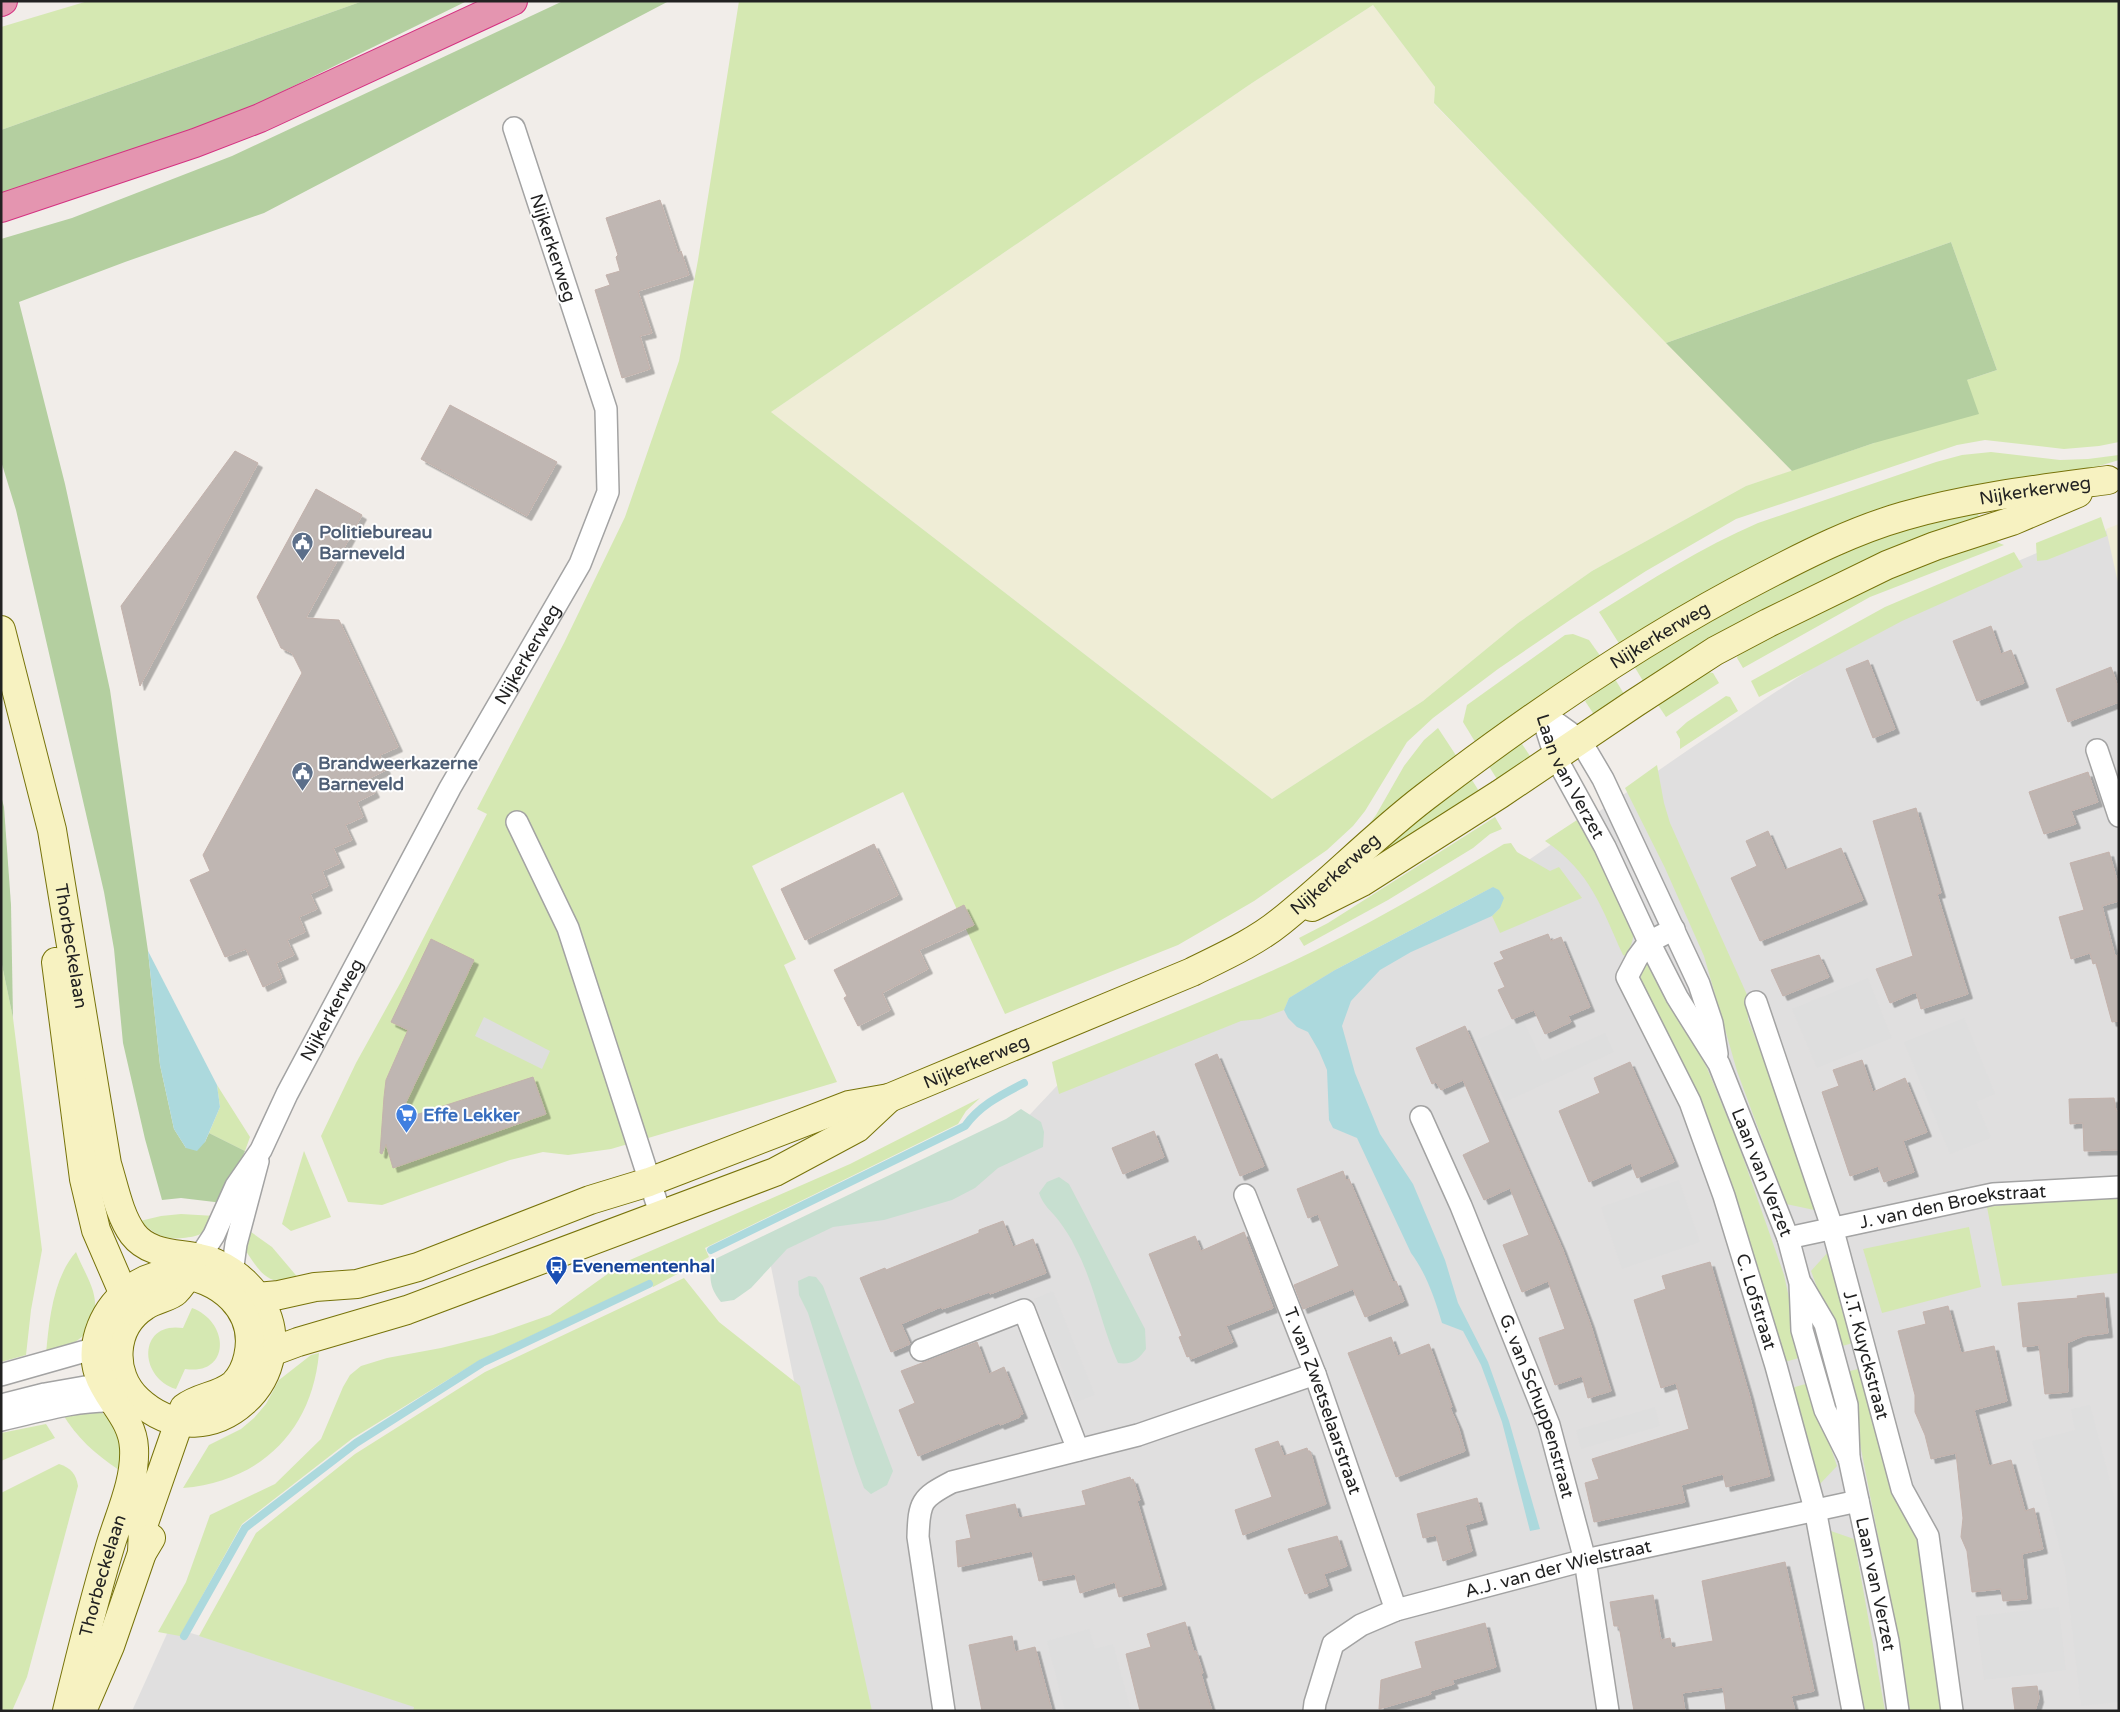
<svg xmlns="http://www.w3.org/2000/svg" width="2120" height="1712" font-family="'Varela Round',sans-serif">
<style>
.residential{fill:#e0dfdf}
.farmland{fill:#efedd6}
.grass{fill:#d5e8b2;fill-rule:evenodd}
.forest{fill:#b4cfa0}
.wetland{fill:#c7dfd0}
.parking{fill:#dedede}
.water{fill:#acd9dd}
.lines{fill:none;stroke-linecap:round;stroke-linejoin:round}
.stream{stroke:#acd9dd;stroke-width:8}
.building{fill:#bfb6b2;stroke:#c3b2ac;filter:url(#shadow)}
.street-casing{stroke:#a3a3a3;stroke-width:24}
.secondary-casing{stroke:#77730a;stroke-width:30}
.highway-casing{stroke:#d43181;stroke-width:30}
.street{stroke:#fff;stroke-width:21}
.secondary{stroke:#f7f2c1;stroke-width:28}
.highway{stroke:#e495b0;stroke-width:28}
.labels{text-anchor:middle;stroke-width:4;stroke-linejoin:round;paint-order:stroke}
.street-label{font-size:18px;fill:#222;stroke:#fff}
.service-label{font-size:18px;font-weight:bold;fill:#4e5e75;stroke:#fff;text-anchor:start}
.shop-label{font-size:18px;font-weight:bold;fill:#366cbe;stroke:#fff;text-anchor:start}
.transit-label{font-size:18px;font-weight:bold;fill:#164399;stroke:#fff;text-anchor:start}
</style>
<defs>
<filter id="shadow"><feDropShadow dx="4.5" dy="4.5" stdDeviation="0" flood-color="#0004"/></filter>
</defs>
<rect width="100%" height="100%" fill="#f1ede9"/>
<g class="residential">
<path d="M2091 530 2116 531 2119 545V1711H861L767 1247 1020 1125 1069 1073 1414 939 1691 748 1895 613Z"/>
<path d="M170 1627 460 1711H132Z"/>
</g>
<g class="farmland">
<path d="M1373 5 1435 87 1434 104 1792 471 1746 486 1592 571 1518 623 1423 701 1272 799 771 412 1252 83Z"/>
<path d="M2119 524V587L2106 529Z"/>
</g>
<g class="grass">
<path d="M88 1H363L1 130V27Z"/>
<path d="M739 1H2119V442L2099 446 2064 449 1985 440 1957 445 1736 519 1646 571 1573 618 1498 669 1433 718 1407 742 1365 811 1353 826 1327 850 1254 901 1178 945 1005 1014 903 792 752 866 796 959 784 965 837 1082 611 1149 568 1155 543 1152 510 1160 382 1205 348 1202 321 1136 356 1063 403 978 487 814 477 809 564 643 625 517 679 361 698 260ZM1373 5 1435 87 1434 103 1666 343 1951 242 1997 370 1967 380 1874 443 1746 486 1592 571 1518 623 1423 701 1272 799 771 412 1252 83Z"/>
<path d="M1991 452 2060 460 2088 459 2119 455V460L2089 469 1983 490 1620 645 1599 612C1651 580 1702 547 1758 523L1936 462 1962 455Z"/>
<path d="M1978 512 1979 520 1646 686 1634 666 1721 614 1879 532Z"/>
<path d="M2101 517 2107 536 2047 560 2037 561 2036 543Z"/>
<path d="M1986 538 2004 545 1870 597 1743 668 1737 658 1740 646 1777 626Z"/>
<path d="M2014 552 2023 567 1902 621 1759 697 1751 681 1885 607Z"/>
<path d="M1573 634 1589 640 1601 657 1477 745 1463 722 1467 705 1565 635Z"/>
<path d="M1699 670 1713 673 1719 683 1666 717 1654 699Z"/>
<path d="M1615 679 1627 699 1597 719 1585 701Z"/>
<path d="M1726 696 1730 697 1738 711 1680 749V739L1676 732 1687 722Z"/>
<path d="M1438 728 1459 760 1338 862 1333 858 1361 835 1376 815 1404 766 1424 740Z"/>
<path d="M1520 741 1534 762 1500 784 1485 760Z"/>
<path d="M1657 765 1664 803 1670 823 1748 997V1019L1797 1146 1819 1211 1786 1204 1737 1071 1704 956 1665 868 1625 788Z"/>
<path d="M1467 772 1482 796 1359 874 1353 869Z"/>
<path d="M1495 817 1502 829 1490 834 1473 848 1388 900 1304 946 1299 938 1328 923Z"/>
<path d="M1577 820 1634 920C1635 933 1633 945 1625 956L1623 955C1601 907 1591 872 1545 841Z"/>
<path d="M1511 843 1517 852 1550 871 1559 867 1582 898 1500 933 1492 916 1500 908 1493 887 1335 970 1289 998 1284 1010 1260 1019 1241 1021 1059 1094 1052 1062C1131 1030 1210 999 1287 964 1362 929 1433 887 1504 844Z"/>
<path d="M1 960 13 1018 42 1250 31 1310 26 1355 1 1362Z"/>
<path d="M1649 961 1655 964 1707 1068 1738 1143 1784 1275 1802 1357 1785 1362 1750 1244 1725 1172 1640 983 1642 971Z"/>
<path d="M217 1085 250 1137 245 1151 209 1133 220 1107Z"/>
<path d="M980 1098 966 1111 958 1124 705 1248 709 1257 653 1287 650 1280 480 1360 353 1438 242 1524 180 1636 158 1632 186 1582 210 1515 275 1484 321 1439 343 1387 350 1375 361 1366 387 1358 441 1348 493 1335 550 1315 623 1263 850 1164Z"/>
<path d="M304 1151 331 1217 291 1231 282 1224Z"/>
<path d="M2119 1198V1273L2002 1286 1987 1207 2040 1201Z"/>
<path d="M181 1214 215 1216C211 1221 208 1229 203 1232 197 1237 190 1237 183 1238 163 1240 155 1234 140 1221L161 1216Z"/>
<path d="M1969 1227 1981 1287 1882 1313 1863 1249Z"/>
<path d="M251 1232 272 1247 300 1280C269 1286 262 1276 246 1251Z"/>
<path d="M1829 1251 1856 1342 1839 1347 1811 1271Z"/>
<path d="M76 1252C81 1265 89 1278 93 1291 103 1328 78 1346 46 1354 49 1321 53 1278 76 1252Z"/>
<path d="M684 1278 719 1322 800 1386 872 1711H413L414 1707 199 1636 256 1533 355 1454 485 1372Z"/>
<path d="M192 1308C230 1322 231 1376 185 1369L176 1389C138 1377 138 1321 183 1328Z"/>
<path d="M319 1353C312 1431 261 1481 183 1488L209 1445 241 1429 254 1418 266 1404 279 1380 311 1355Z"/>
<path d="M1858 1369 1863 1370 1920 1538 1942 1711H1910L1899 1644 1846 1372Z"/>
<path d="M1809 1383 1837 1466 1818 1486 1793 1389 1795 1387Z"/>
<path d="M84 1410 100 1412 113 1419 124 1446 119 1470C95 1454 77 1438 62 1413Z"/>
<path d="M46 1424 55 1438 1 1461V1433Z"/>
<path d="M59 1464C71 1468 76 1474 78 1486L27 1677 12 1711H1V1493Z"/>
<path d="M1828 1530 1854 1539 1885 1711H1862Z"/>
</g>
<g class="forest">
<path d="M363 1H467L243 111 146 150 1 195V130Z"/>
<path d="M563 1H669L264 213 125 262 19 302 65 484 110 690 148 951 160 1065 174 1129 186 1148 205 1142 209 1133 245 1151 223 1203 181 1198 162 1200 145 1139 123 1043 114 949 104 892 16 510 1 461V239L72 218 232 156Z"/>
<path d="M1951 242 1997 370 1967 380 1979 414 1874 443 1792 471 1666 343Z"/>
<path d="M1 796 4 807 11 905 13 1018 1 960Z"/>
</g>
<g class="wetland">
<path d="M1021 1109 1041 1122 1044 1132 1043 1147 998 1168 975 1188 952 1200 884 1220 833 1227 787 1249 751 1288 734 1300 721 1302C710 1289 708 1277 713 1260L1006 1119Z"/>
<path d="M1059 1177 1069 1184 1145 1329 1146 1349C1138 1360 1132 1365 1118 1363 1101 1326 1095 1284 1075 1247 1071 1238 1065 1229 1059 1221 1051 1210 1044 1207 1039 1193L1047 1182Z"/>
<path d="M809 1276 816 1277 823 1286 893 1471 887 1485 871 1494 864 1488 855 1463 808 1313 799 1295 798 1281Z"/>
</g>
<g class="parking">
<path d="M1868 978 1892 1038 1817 1068 1792 1009Z"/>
<path d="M484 1017 550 1051 542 1069 475 1036Z"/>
<path d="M1964 1018 1995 1094 1976 1102 1991 1138 1950 1154 1904 1042Z"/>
<path d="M1523 1019 1542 1061 1605 1033 1614 1052 1505 1102 1477 1040Z"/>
<path d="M1679 1180 1700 1242 1622 1269 1601 1207Z"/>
<path d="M1053 1291 1095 1395 1076 1402 1034 1299Z"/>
<path d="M2090 1405 2119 1516V1702L2081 1706 2065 1568 2032 1441 2075 1430 2071 1409Z"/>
<path d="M1655 1407 1660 1426 1581 1449 1576 1430Z"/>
<path d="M2059 1607 2066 1670 1984 1680 1976 1616Z"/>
<path d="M1089 1629 1095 1649 1113 1644 1131 1711H1065L1047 1641Z"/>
</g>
<g class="water">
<path d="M1493 887 1499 890 1504 898 1500 908 1492 916 1411 952 1380 970 1351 1001 1342 1026 1355 1073 1380 1134 1413 1184 1445 1260 1458 1303 1488 1362 1509 1421 1540 1529 1530 1531 1502 1422 1481 1365 1463 1331 1442 1323C1435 1299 1426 1273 1411 1253L1357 1138 1333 1128 1329 1120 1327 1070 1319 1051 1308 1032 1297 1027 1288 1018 1284 1010 1289 998 1335 970Z"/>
<path d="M148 951 217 1085 220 1107 205 1142 197 1151 186 1148 174 1129 160 1065Z"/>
</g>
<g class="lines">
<g class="stream">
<path d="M711 1250 965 1126C980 1105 1001 1095 1024 1083"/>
<path d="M184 1636 245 1528 356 1443 482 1363 649 1284"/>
</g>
</g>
<g class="building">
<path d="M660 200 678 253 681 251 689 275 638 291 652 333 640 336 650 369 622 378 595 290 610 285 606 275 620 271 616 257 618 255 606 218Z"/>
<path d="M450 405 557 462 527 516 421 459Z"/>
<path d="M235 451 258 463 140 686 121 606Z"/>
<path d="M316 489 362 515 306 618 339 620 398 747 380 755 386 770 368 779 375 793 357 802 363 817 345 825 352 840 333 848 340 863 322 871 328 886 310 894 317 909 299 917 305 932 287 940 294 955 276 963 282 978 263 987 246 949 225 957 190 880 210 871 203 855 302 673 292 653 281 648 257 597Z"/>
<path d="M1991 626 2001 654 2011 650 2024 683 1977 701 1953 641Z"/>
<path d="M1868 660 1895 729 1873 738 1846 669Z"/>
<path d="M2111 667 2119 690V702L2068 722 2056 689Z"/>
<path d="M2088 772 2098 802 2071 811 2076 824 2044 834 2029 792Z"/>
<path d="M1916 808 1941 893 1937 894 1968 994 1921 1009 1916 992 1890 1003 1876 969 1913 956 1873 821Z"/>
<path d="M1768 831 1785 870 1841 848 1863 900 1760 941 1731 878 1757 866 1746 841Z"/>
<path d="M874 844 898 895 805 940 781 889Z"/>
<path d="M2109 852 2119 887V901L2102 906 2115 956 2119 955V1021L2112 1022 2096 963 2093 964 2090 953 2071 959 2059 917 2084 910 2070 863Z"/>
<path d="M964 905 974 925 919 950 928 969 882 993 890 1010 858 1026 844 998 847 996 834 970Z"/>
<path d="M1548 934 1551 941 1561 937 1590 1007 1568 1016 1571 1022 1545 1034 1534 1010 1512 1019 1498 990 1505 987 1494 963 1504 959 1500 952Z"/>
<path d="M431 939 474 960 397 1121 533 1077 546 1114 393 1168 386 1144 382 1154 380 1153 384 1097 386 1080 408 1030 391 1022Z"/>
<path d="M1819 955 1829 977 1783 996 1771 970Z"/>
<path d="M1465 1026 1562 1248 1590 1323 1611 1391 1588 1398 1582 1376 1555 1385 1539 1338 1565 1329 1548 1281 1522 1292 1503 1245 1529 1235 1510 1188 1484 1200 1463 1155 1490 1142 1463 1080 1441 1090 1436 1082 1432 1084 1416 1048Z"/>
<path d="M1217 1054 1264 1166 1240 1176 1195 1064Z"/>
<path d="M1862 1060 1873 1092 1905 1078 1927 1132 1903 1141 1914 1172 1884 1182 1878 1166 1850 1176 1822 1092 1839 1086 1833 1070Z"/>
<path d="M1630 1062 1674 1162 1637 1178 1631 1163 1589 1182 1559 1111 1600 1093 1594 1078Z"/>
<path d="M2114 1098 2116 1111H2119V1150L2084 1151 2083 1123 2070 1124 2069 1099Z"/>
<path d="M1154 1131 1164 1157 1123 1174 1112 1148Z"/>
<path d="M1343 1171 1346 1180 1349 1179 1389 1273 1393 1282 1396 1281 1404 1301 1365 1317 1353 1289 1303 1309 1294 1285 1339 1266 1318 1214 1308 1218 1297 1189Z"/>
<path d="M1003 1221 1013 1247 1033 1239 1046 1273 990 1294 989 1292 942 1309 941 1307 901 1324 910 1344 891 1352 860 1278 885 1268 886 1270 979 1233V1230Z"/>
<path d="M1244 1232 1273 1308 1226 1326 1233 1342 1191 1359 1190 1356 1187 1357 1179 1337 1182 1336 1149 1254 1195 1236 1201 1251Z"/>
<path d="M1710 1262 1749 1394 1770 1476 1726 1487 1723 1474 1681 1485 1685 1502 1594 1522 1585 1483 1599 1479 1592 1459 1689 1429 1676 1383 1661 1388 1634 1300 1666 1289 1662 1276Z"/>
<path d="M2104 1293 2108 1333 2083 1336 2067 1343 2068 1392 2045 1394 2039 1345 2023 1347 2018 1303 2078 1298 2077 1296Z"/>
<path d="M1948 1306 1961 1353 1994 1346 2007 1401 1974 1410 1989 1466 2011 1460 2025 1511 2034 1508 2043 1549 2022 1554 2027 1599 2003 1601 2001 1589 1972 1592 1967 1551 1961 1537 1963 1518 1956 1453 1931 1459 1925 1435 1915 1412V1395L1898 1331 1926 1324 1923 1312Z"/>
<path d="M1391 1337 1398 1356 1429 1344 1452 1407 1450 1408 1458 1426 1465 1451 1396 1477 1348 1353Z"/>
<path d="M977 1342 989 1374 1004 1367 1023 1414 1019 1415 1020 1417 1000 1425 999 1423 918 1456 899 1410 915 1403 901 1371Z"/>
<path d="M1278 1441 1284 1456 1307 1448 1308 1451H1310L1326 1504 1243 1535 1235 1510 1272 1497 1255 1449Z"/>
<path d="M1130 1477 1131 1480 1133 1479 1140 1500 1137 1501 1162 1585 1119 1597 1115 1582 1080 1593 1075 1574 1039 1581 1032 1551 958 1567 956 1541 971 1538 966 1515 1015 1504 1019 1518 1086 1505 1082 1491Z"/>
<path d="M1477 1498 1483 1520 1465 1525 1472 1551 1443 1561 1436 1535 1423 1538 1417 1514Z"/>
<path d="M1337 1536 1347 1566 1324 1574 1328 1586 1305 1594 1288 1549Z"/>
<path d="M1785 1562 1814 1691 1791 1696 1795 1711H1726L1723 1687 1682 1693 1685 1711H1634L1619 1626H1614L1610 1602 1653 1595 1661 1640 1670 1638 1672 1648 1713 1641 1702 1581Z"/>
<path d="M1185 1622 1194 1652 1196 1651 1203 1673 1201 1674 1212 1711H1140L1126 1654 1151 1647 1147 1634Z"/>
<path d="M1485 1623 1496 1667 1452 1680 1454 1684 1430 1691 1431 1694 1379 1709 1381 1680 1422 1668 1415 1642Z"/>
<path d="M1012 1636 1015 1652 1035 1647 1052 1711H982L969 1645Z"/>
<path d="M2037 1686 2039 1698 2035 1711H2015L2012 1688Z"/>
</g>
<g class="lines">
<defs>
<g id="street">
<path id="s1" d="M1541 712 1555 756 1605 847 1649 942 1677 997 1719 1064 1788 1238 1800 1283 1802 1330 1814 1372 1825 1410 1849 1458"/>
<path d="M1541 712 1580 740 1603 779 1699 984 1712 1023 1717 1054"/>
<path d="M2097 750 2119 816"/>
<path d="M517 822 568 928 661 1216"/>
<path id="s2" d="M1674 929 1649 942 1637 958 1627 977 1690 1102 1724 1196 1776 1366 1815 1509 1853 1711"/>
<path id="s3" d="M1756 1002 1832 1227 1902 1489 1928 1536 1952 1711"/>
<path id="s4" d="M1421 1117 1461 1206 1549 1425 1585 1560 1608 1711"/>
<path id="s5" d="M1245 1195 1315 1374 1396 1610"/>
<path id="s6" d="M1788 1238 1993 1194 2119 1187"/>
<path id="s7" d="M199 1258 214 1235 236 1186 261 1150 287 1094 450 788 580 564 608 492 606 409 514 128"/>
<path d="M232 1273 236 1244 258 1161"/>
<path id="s8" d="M1802 1285 1825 1324 1847 1405 1849 1458 1888 1641 1898 1711"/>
<path d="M921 1350 1024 1310 1078 1450"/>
<path d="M1 1375 96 1348"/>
<path d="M1 1405 45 1394 102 1384"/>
<path d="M1 1420C37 1412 75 1400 112 1401"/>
<path d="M944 1711 918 1537C919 1502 921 1498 952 1482L1138 1435 1315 1374"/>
<path id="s9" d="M1314 1711 1315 1703 1333 1644 1361 1625 1396 1610 1585 1560 1858 1501"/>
</g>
<g id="secondary">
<path id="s10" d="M1 630 52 830 107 1164C114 1186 119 1215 133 1234 149 1255 177 1253 199 1258 221 1262 244 1278 257 1297 309 1372 210 1467 138 1400 110 1374 112 1327 145 1306 153 1300 170 1297 175 1292 185 1282 192 1268 199 1258"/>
<path d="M1312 907 1362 882 1500 794 1635 703 1715 651 1768 623 1887 565 1935 546 2012 521 2078 493"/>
<path d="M56 962 84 1179 96 1230 131 1311"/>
<path id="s11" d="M257 1297 279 1295 315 1287 357 1284 418 1267 590 1200 649 1182 849 1105 889 1098 1192 972C1222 957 1254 943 1280 922 1330 882 1374 836 1425 797 1532 715 1644 638 1763 577 1809 553 1855 530 1904 516 1971 497 2040 489 2108 480"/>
<path d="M271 1352 298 1342 407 1310 775 1172 857 1128 889 1098"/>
<path id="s12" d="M67 1711C80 1657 93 1603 109 1550 118 1518 136 1482 134 1448 132 1405 82 1388 99 1333 109 1301 140 1273 175 1274 219 1276 259 1310 248 1357 246 1366 241 1377 234 1384 219 1397 199 1396 184 1408L143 1526 142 1553"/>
<path d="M82 1711 110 1646 142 1553 151 1538"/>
</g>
<g id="highway">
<path d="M1 2 3 1"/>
<path d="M1 208 195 143 260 118 513 1"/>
</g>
</defs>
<use href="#street" class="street-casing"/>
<use href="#secondary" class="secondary-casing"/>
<use href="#highway" class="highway-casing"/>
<use href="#street" class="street"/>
<use href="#secondary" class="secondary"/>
<use href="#highway" class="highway"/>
</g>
<defs>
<symbol id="civic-pin" viewBox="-11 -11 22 30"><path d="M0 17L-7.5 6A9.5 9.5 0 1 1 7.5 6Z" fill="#5c6f8a" stroke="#fff"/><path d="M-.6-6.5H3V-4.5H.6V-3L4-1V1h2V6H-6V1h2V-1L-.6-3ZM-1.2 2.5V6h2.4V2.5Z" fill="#fff"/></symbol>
<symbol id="supermarket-pin" viewBox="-11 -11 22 30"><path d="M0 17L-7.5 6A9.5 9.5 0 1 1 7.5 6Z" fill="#3f7fe0" stroke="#fff"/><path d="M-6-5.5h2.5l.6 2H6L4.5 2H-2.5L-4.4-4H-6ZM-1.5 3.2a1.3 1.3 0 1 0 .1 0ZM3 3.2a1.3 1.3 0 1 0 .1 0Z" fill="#fff"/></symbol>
<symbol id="bus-pin" viewBox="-11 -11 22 30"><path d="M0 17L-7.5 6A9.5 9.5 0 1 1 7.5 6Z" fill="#1a4fb4" stroke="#fff"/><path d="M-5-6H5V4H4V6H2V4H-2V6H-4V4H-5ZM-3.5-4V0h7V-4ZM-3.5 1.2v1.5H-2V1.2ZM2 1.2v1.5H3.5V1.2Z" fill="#fff"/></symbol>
</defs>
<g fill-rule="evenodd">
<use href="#civic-pin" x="290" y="530" width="25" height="34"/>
<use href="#civic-pin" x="290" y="760" width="25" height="34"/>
<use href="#supermarket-pin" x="394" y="1102" width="25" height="34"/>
<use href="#bus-pin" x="544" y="1254" width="25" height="34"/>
</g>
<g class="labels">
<g class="street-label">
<text transform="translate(553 248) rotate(72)" y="6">Nijkerkerweg</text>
<text dy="6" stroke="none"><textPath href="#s11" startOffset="1978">Nijkerkerweg</textPath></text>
<text dy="6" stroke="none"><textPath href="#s11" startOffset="1572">Nijkerkerweg</textPath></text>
<text dy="6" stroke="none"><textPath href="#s7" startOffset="688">Nijkerkerweg</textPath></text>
<text dy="6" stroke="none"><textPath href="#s1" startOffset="71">Laan van Verzet</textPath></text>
<text dy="6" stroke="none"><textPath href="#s11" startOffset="1168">Nijkerkerweg</textPath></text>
<text dy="6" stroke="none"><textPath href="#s10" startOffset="324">Thorbeckelaan</textPath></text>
<text dy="6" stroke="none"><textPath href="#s7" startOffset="282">Nijkerkerweg</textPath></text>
<text dy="6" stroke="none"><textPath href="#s11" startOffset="760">Nijkerkerweg</textPath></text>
<text dy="6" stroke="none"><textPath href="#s1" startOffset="512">Laan van Verzet</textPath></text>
<text dy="6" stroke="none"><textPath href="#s6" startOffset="168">J. van den Broekstraat</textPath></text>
<text dy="6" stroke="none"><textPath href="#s2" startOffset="420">C. Lofstraat</textPath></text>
<text dy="6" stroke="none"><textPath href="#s3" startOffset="370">J.T. Kuyckstraat</textPath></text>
<text dy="6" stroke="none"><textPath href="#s5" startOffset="220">T. van Zwetselaarstraat</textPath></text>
<text dy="6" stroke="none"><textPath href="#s4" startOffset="312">G. van Schuppenstraat</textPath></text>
<text dy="6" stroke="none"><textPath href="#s9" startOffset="309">A.J. van der Wielstraat</textPath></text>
<text dy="6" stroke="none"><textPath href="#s12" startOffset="140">Thorbeckelaan</textPath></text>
<text dy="6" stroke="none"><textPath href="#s8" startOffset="311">Laan van Verzet</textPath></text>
</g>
<g class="service-label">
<text x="319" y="538">Politiebureau<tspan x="319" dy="21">Barneveld</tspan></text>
<text x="318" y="769">Brandweerkazerne<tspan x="318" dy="21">Barneveld</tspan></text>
</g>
<g class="shop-label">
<text x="423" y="1121">Effe Lekker</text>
</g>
<g class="transit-label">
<text x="572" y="1272">Evenementenhal</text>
</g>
</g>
<rect width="2120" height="1712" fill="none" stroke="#222222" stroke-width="5"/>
</svg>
